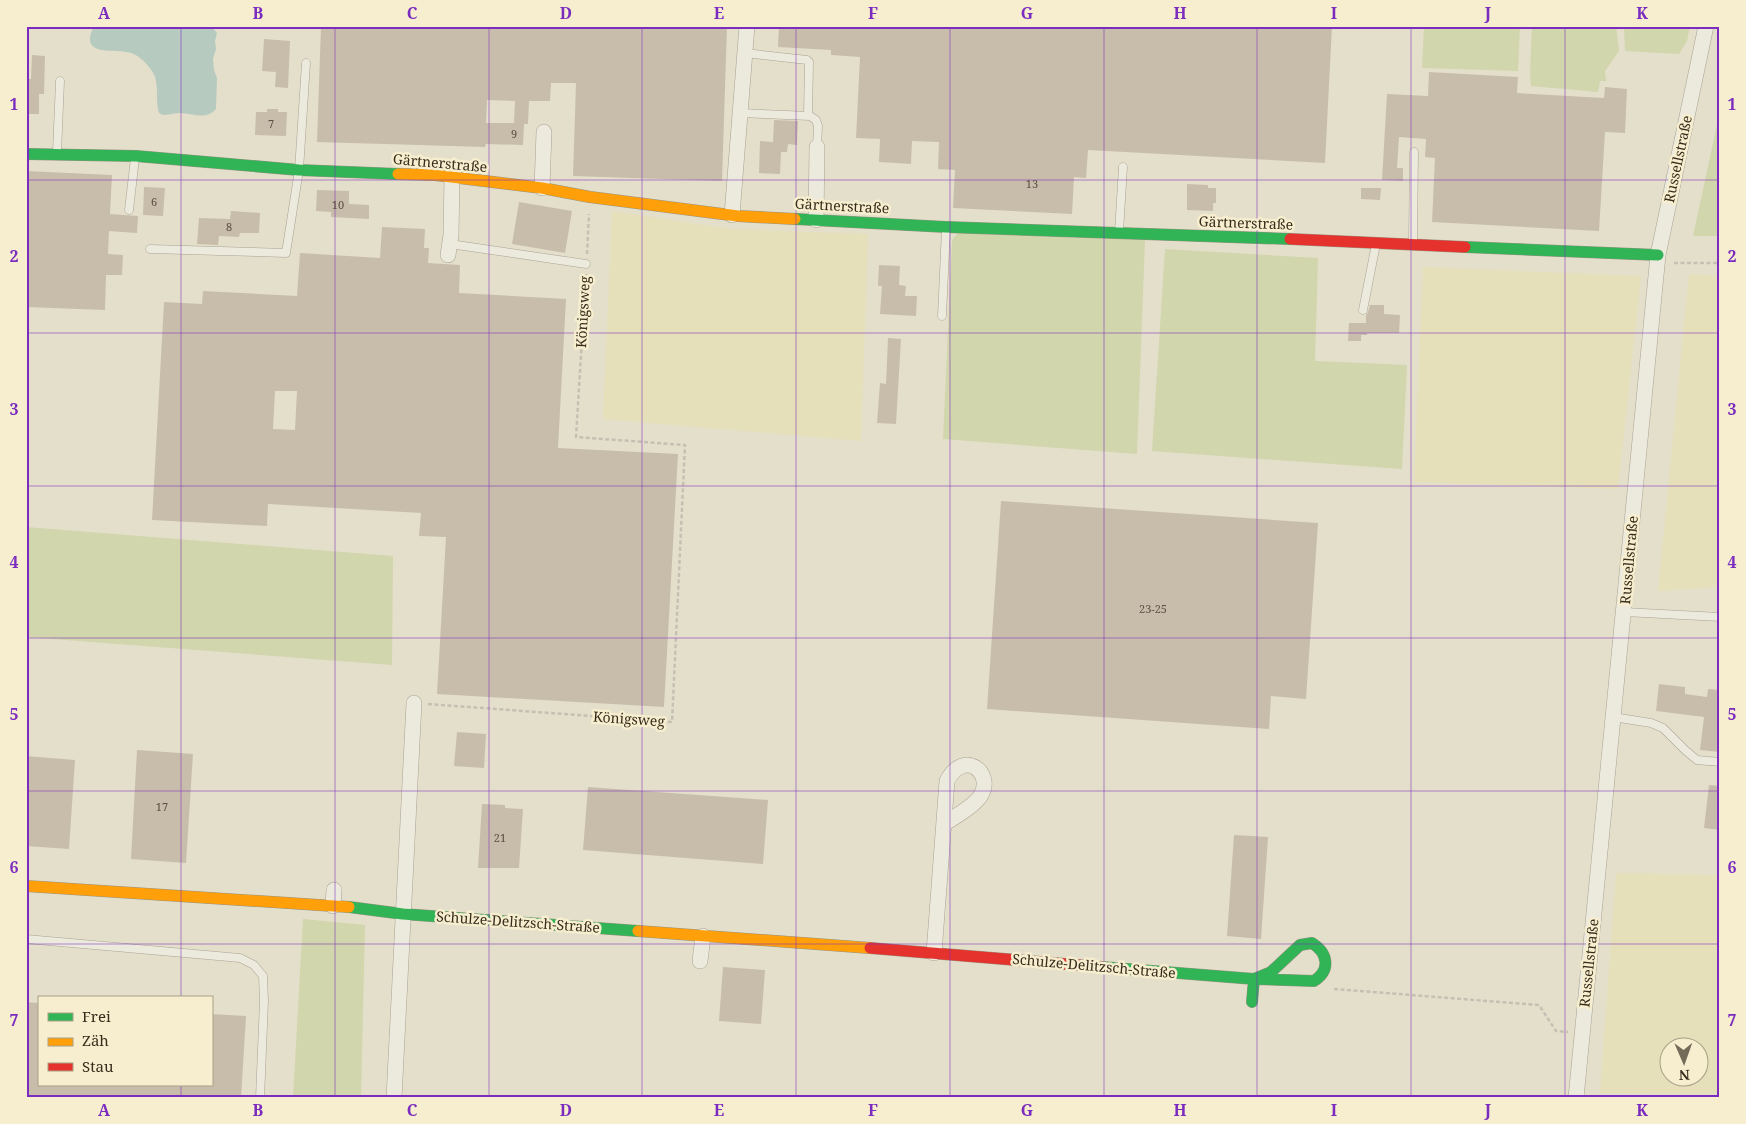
<svg xmlns="http://www.w3.org/2000/svg" width="1746" height="1124" font-family="'Noto Serif',serif">
<style>
.farmland{fill:#e5e0ba;fill-rule:evenodd}
.green{fill:#d1d6ac}
.water{fill:#b6cac0}
.building{fill:#c8bdab;fill-rule:evenodd}
.lines{fill:none;stroke-linecap:round;stroke-linejoin:round}
.lane-casing{stroke:#a9a394;stroke-width:9}
.street-casing{stroke:#a9a394;stroke-width:16}
.fast-casing{stroke:#989384;stroke-width:12}
.slow-casing{stroke:#989384;stroke-width:12}
.jam-casing{stroke:#989384;stroke-width:12}
.path{stroke:#c5c0b3;stroke-width:2.5;stroke-dasharray:4 2.5;stroke-linecap:butt}
.lane{stroke:#ece9dd;stroke-width:8}
.street{stroke:#ece9dd;stroke-width:15}
.fast{stroke:#30b455;stroke-width:11}
.slow{stroke:#ff9f0a;stroke-width:11}
.jam{stroke:#e5322d;stroke-width:11}
.grid{fill:none;stroke:#7b2cbf;stroke-width:1;stroke-opacity:0.55}
.labels{text-anchor:middle;stroke-width:5;stroke-linejoin:round;paint-order:stroke}
.number-label{font-size:11px;fill:#5c5040}
.street-label{font-size:14px;fill:#382c1c;stroke:#f6eecf}
.neatline{fill:none;stroke:#7b2cbf;stroke-width:2}
.grid-label{font-size:16px;text-anchor:middle;font-weight:bold;fill:#7b2cbf}
</style>
<rect width="100%" height="100%" fill="#e4dfca"/>
<g class="farmland">
<path d="M612 211 731 229 868 234 861 441 603 419Z"/>
<path d="M1423 267 1641 276 1618 489 1414 482Z"/>
<path d="M1689 274 1720 276V587L1658 591Z"/>
<path d="M1616 873 1720 875V1094L1600 1093ZM1668 1046H1698V1076H1668Z"/>
</g>
<g class="green">
<path d="M1424 26H1520L1518 71 1422 68Z"/>
<path d="M1532 26H1616L1619 51 1605 71 1606 81H1600L1598 92 1531 86 1530 71Z"/>
<path d="M1624 26H1690L1687 41 1679 54 1625 51Z"/>
<path d="M1720 111V236H1693Z"/>
<path d="M958 233 1145 240 1137 454 943 439 952 240Z"/>
<path d="M1165 249 1318 258 1315 361 1407 365 1402 469 1152 451Z"/>
<path d="M26 527 393 556 392 665 26 637Z"/>
<path d="M303 919 365 925 361 1098H293Z"/>
</g>
<path class="water" d="M99 26H209L213 28 217 33 215 41 216 49 213 59 214 70 217 78 216 109C205 121 193 113 180 113 174 113 169 115 163 115L159 113C155 100 160 82 152 71 147 64 140 56 131 53 117 48 79 58 93 28Z"/>
<g class="building">
<path d="M321 26H727L722 181 573 176 576 83H551L550 101H529L528 124H524L523 145 486 144 485 147 317 142ZM487 100 515 101 514 123H486Z"/>
<path d="M779 26H1332L1325 163 1088 150 1086 178 1074 177 1072 214 953 208 955 170 938 169 939 142 912 141 911 164 879 162 880 139 856 138 860 57 831 55V50L778 47Z"/>
<path d="M264 39 290 41 288 88 275 87 276 72 262 71Z"/>
<path d="M32 55 45 56 44 94H39V114H26V79H31Z"/>
<path d="M1429 72 1518 77 1517 93 1604 98 1605 87 1627 89 1625 133 1605 132 1599 231 1432 222 1435 158 1425 157 1426 139 1399 137 1397 168H1403V181L1382 180 1387 94 1428 96Z"/>
<path d="M267 109H278V112H287L286 136 255 135 256 112H267Z"/>
<path d="M774 120 798 121 797 145 788 144 787 152H781L780 174 759 173 760 141 773 142Z"/>
<path d="M26 171 112 175 110 214 138 216 137 233 109 231 108 254 123 255 122 275H106L105 310 26 307Z"/>
<path d="M1187 184 1208 185V188H1216V203H1213V211L1187 210Z"/>
<path d="M144 187 165 188 163 216 143 215Z"/>
<path d="M1361 188H1381L1380 200 1361 199Z"/>
<path d="M317 190 349 191V204L369 205V219L331 217V212L316 211Z"/>
<path d="M519 202 572 211 565 253 512 244Z"/>
<path d="M231 211 260 213 259 233H240L239 237 219 236 218 245 197 244 199 218 230 219Z"/>
<path d="M382 227 425 229 424 248H429L428 263 460 265 459 293 566 299 558 448 678 454 664 707 437 694 446 537 419 536 421 513 268 504 267 526 152 520 164 302 202 304 203 291 297 296 300 253 380 258ZM275 391H297L295 430 273 429Z"/>
<path d="M879 265 900 266 899 285 906 286 905 296H917L916 316 880 314 882 286H878Z"/>
<path d="M1370 305H1384V314L1400 315 1399 333H1367V335H1361V341H1348L1349 323H1366V315L1368 312Z"/>
<path d="M888 338 901 339 896 424 877 423 880 383 886 384Z"/>
<path d="M1001 501 1318 523 1306 699 1271 696 1269 729 987 709Z"/>
<path d="M1659 684 1685 687V694L1707 697 1708 689 1720 690V752L1700 750 1704 717 1656 711Z"/>
<path d="M457 732 486 734 484 768 454 766Z"/>
<path d="M137 750 193 754 186 863 131 859Z"/>
<path d="M26 756 75 760 69 849 26 846Z"/>
<path d="M1709 785 1720 786V830L1704 828Z"/>
<path d="M588 787 768 800 763 864 583 850Z"/>
<path d="M482 804 505 805V808L523 809 519 868H478Z"/>
<path d="M1234 835 1268 837 1261 939 1227 936Z"/>
<path d="M723 967 765 970 761 1024 719 1021Z"/>
<path d="M26 1002 39 1003V1085H211V1014L246 1016 241 1098H26Z"/>
</g>
<g class="lines">
<defs>
<g id="lane">
<path d="M745 53 807 60 809 62 808 115"/>
<path d="M740 113 810 116 816 120 818 126 817 147"/>
<path d="M57 153 60 81"/>
<path d="M129 210 135 158"/>
<path d="M1119 232 1123 167"/>
<path d="M1413 243 1414 152"/>
<path d="M450 244 586 264"/>
<path d="M150 249 286 253 299 170 306 63"/>
<path d="M1363 310 1376 244"/>
<path d="M942 316 946 229"/>
<path d="M1624 612 1720 617"/>
<path d="M1613 717 1651 723 1663 728 1685 750 1697 760 1720 762"/>
<path d="M26 939 240 958 254 965 263 976 264 1001 260 1098"/>
</g>
<g id="street">
<path d="M542 188 544 132"/>
<path d="M732 215 747 26"/>
<path d="M816 220 817 147"/>
<path d="M448 255 451 235 452 178"/>
<path d="M333 906 334 890"/>
<path d="M934 953 947 781C964 748 994 773 981 795 976 805 954 817 944 824"/>
<path d="M700 961 703 936"/>
<path d="M394 1098 414 703"/>
<path d="M1576 1098 1658 255 1706 26"/>
</g>
<g id="fast">
<path d="M26 154 136 156 299 170 398 174"/>
<path d="M795 219 946 227 1290 239"/>
<path d="M1465 247 1658 255"/>
<path d="M349 907 403 914 638 931"/>
<path d="M1102 967 1254 979 1314 981C1331 970 1328 953 1312 943L1300 945 1271 972 1254 979 1252 1002"/>
</g>
<g id="slow">
<path d="M398 174 435 175 542 188 590 197 738 216 795 219"/>
<path d="M26 886 349 907"/>
<path d="M638 931 870 948"/>
</g>
<g id="jam">
<path d="M1290 239 1465 247"/>
<path d="M870 948 1102 967"/>
</g>
</defs>
<use href="#lane" class="lane-casing"/>
<use href="#street" class="street-casing"/>
<use href="#fast" class="fast-casing"/>
<use href="#slow" class="slow-casing"/>
<use href="#jam" class="jam-casing"/>
<g class="path">
<path d="M587 254 589 214"/>
<path d="M1674 263H1720"/>
<path d="M428 704 672 722 685 445 576 437 586 274"/>
<path d="M1334 989 1539 1005 1556 1031 1568 1032"/>
</g>
<use href="#lane" class="lane"/>
<use href="#street" class="street"/>
<use href="#fast" class="fast"/>
<use href="#slow" class="slow"/>
<use href="#jam" class="jam"/>
</g>
<path class="grid" d="M181 26V998M335 26V1098M489 26V1098M642 26V1098M796 26V1098M950 26V1098M1104 26V1098M1257 26V1098M1411 26V1098M1565 26V1098M26 180H1720M26 333H1720M26 486H1720M26 638H1720M26 791H1720M26 944H1720M181 1085V1098"/>
<g class="labels">
<g class="number-label">
<text x="271" y="128">7</text>
<text x="514" y="138">9</text>
<text x="1032" y="188">13</text>
<text x="154" y="206">6</text>
<text x="338" y="209">10</text>
<text x="229" y="231">8</text>
<text x="1153" y="613">23-25</text>
<text x="162" y="811">17</text>
<text x="500" y="842">21</text>
</g>
<g class="street-label">
<text transform="translate(1678 159) rotate(-78)" y="5">Russellstraße</text>
<text transform="translate(440 163) rotate(5)" y="5">Gärtnerstraße</text>
<text transform="translate(842 206) rotate(3)" y="5">Gärtnerstraße</text>
<text transform="translate(1246 223) rotate(2)" y="5">Gärtnerstraße</text>
<text transform="translate(583 312) rotate(-87)" y="5">Königsweg</text>
<text transform="translate(1629 560) rotate(-85)" y="5">Russellstraße</text>
<text transform="translate(629 719) rotate(4)" y="5">Königsweg</text>
<text transform="translate(518 922) rotate(4)" y="5">Schulze-Delitzsch-Straße</text>
<text transform="translate(1589 963) rotate(-84)" y="5">Russellstraße</text>
<text transform="translate(1094 966) rotate(5)" y="5">Schulze-Delitzsch-Straße</text>
</g>
</g>
<rect width="1746" height="1124" fill="none" stroke="#f6eecf" stroke-width="55"/>
<rect x="38" y="996" width="175" height="90" fill="#f6eecf" stroke="#aaa087"/>
<rect x="48" y="1013" width="25" height="8" fill="#30b455" stroke="#aaa087"/>
<text x="82" y="1022" font-size="15" fill="#382c1c">Frei</text>
<rect x="48" y="1038" width="25" height="8" fill="#ff9f0a" stroke="#aaa087"/>
<text x="82" y="1046" font-size="15" fill="#382c1c">Zäh</text>
<rect x="48" y="1063" width="25" height="8" fill="#e5322d" stroke="#aaa087"/>
<text x="82" y="1072" font-size="15" fill="#382c1c">Stau</text>
<g transform="translate(1684 1062) rotate(178)"><circle r="24" fill="#f6eecf" stroke="#aaa087"/>
<path d="M0-4L9 19L0 12L-9 19Z" fill="#746b59"/>
<text y="-8" font-size="14" font-weight="bold" text-anchor="middle" fill="#382c1c">N</text>
</g>
<rect x="28" y="28" width="1690" height="1068" class="neatline"/>
<g class="grid-label">
<text x="104" y="19">A</text>
<text x="258" y="19">B</text>
<text x="412" y="19">C</text>
<text x="566" y="19">D</text>
<text x="719" y="19">E</text>
<text x="873" y="19">F</text>
<text x="1027" y="19">G</text>
<text x="1180" y="19">H</text>
<text x="1334" y="19">I</text>
<text x="1488" y="19">J</text>
<text x="1642" y="19">K</text>
<text x="14" y="110">1</text>
<text x="1732" y="110">1</text>
<text x="14" y="262">2</text>
<text x="1732" y="262">2</text>
<text x="14" y="415">3</text>
<text x="1732" y="415">3</text>
<text x="14" y="568">4</text>
<text x="1732" y="568">4</text>
<text x="14" y="720">5</text>
<text x="1732" y="720">5</text>
<text x="14" y="873">6</text>
<text x="1732" y="873">6</text>
<text x="14" y="1026">7</text>
<text x="1732" y="1026">7</text>
<text x="104" y="1116">A</text>
<text x="258" y="1116">B</text>
<text x="412" y="1116">C</text>
<text x="566" y="1116">D</text>
<text x="719" y="1116">E</text>
<text x="873" y="1116">F</text>
<text x="1027" y="1116">G</text>
<text x="1180" y="1116">H</text>
<text x="1334" y="1116">I</text>
<text x="1488" y="1116">J</text>
<text x="1642" y="1116">K</text>
</g>
</svg>
